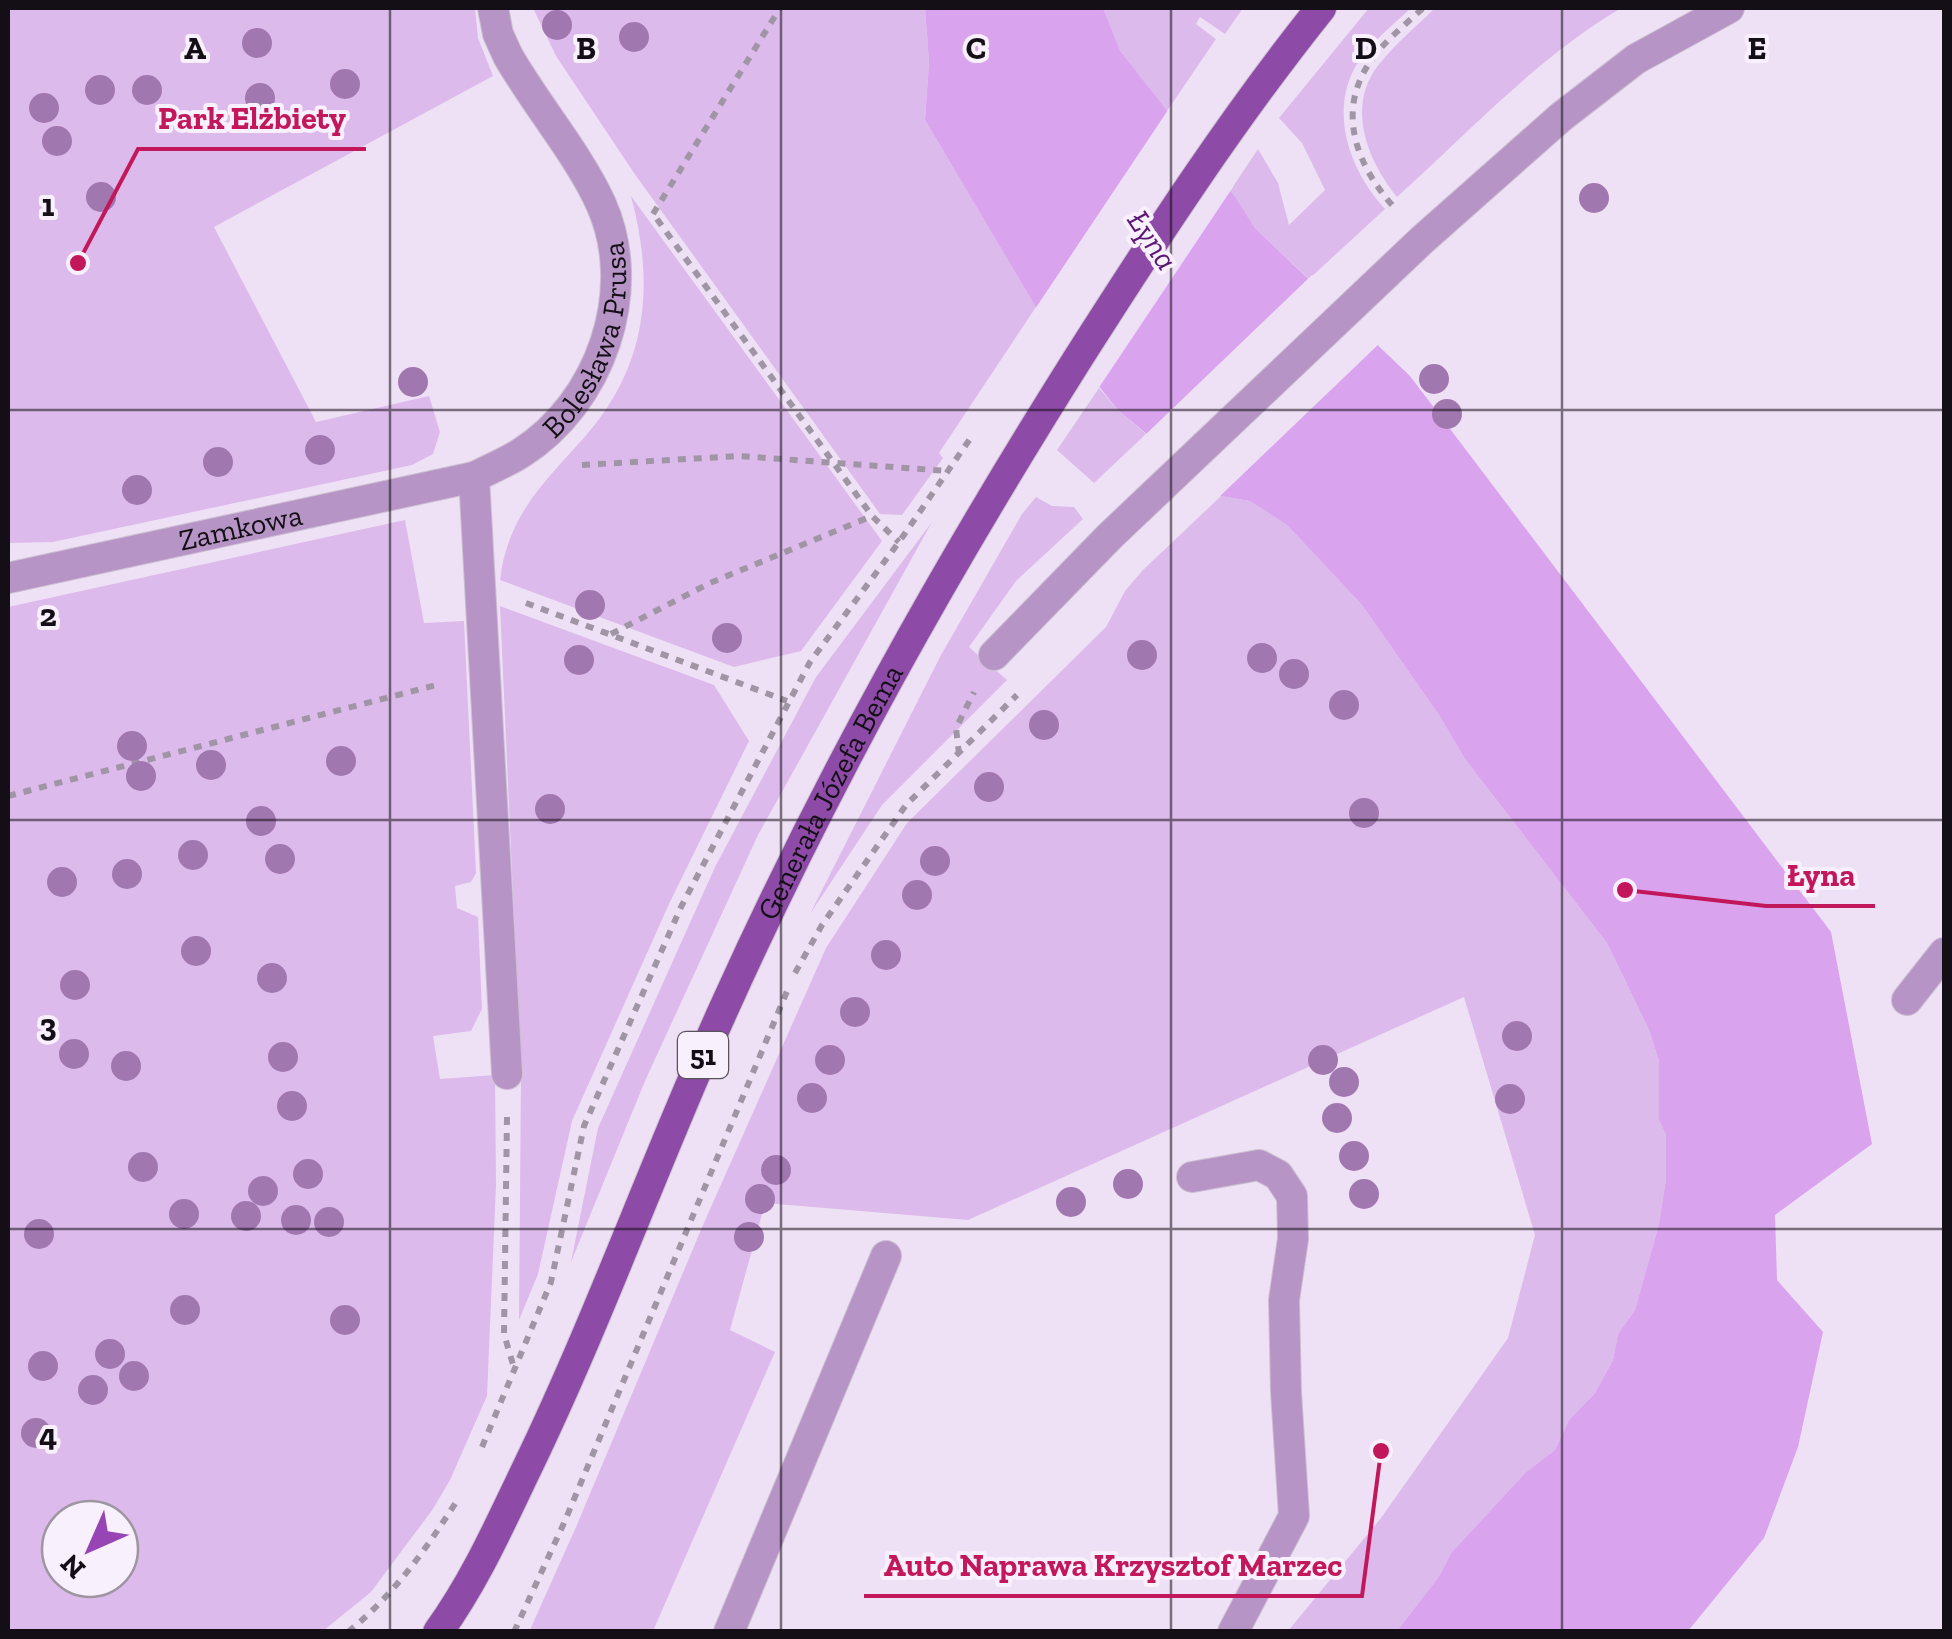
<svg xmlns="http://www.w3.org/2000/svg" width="1952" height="1639" font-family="'Zilla Slab',serif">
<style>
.green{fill:#ddbaec;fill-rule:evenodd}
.water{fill:#d9a3ee}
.pier{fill:#efe1f5}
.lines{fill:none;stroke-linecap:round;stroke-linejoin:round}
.minor-casing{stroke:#ccbfd1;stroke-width:32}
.major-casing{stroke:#ccbfd1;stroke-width:32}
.path{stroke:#a095a4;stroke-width:6;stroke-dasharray:8 8;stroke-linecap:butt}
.minor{stroke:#b794c6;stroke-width:30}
.major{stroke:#8d4aa6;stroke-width:30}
.tree{fill:#a177b0}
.grid{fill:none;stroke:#140f16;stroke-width:2.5;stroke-opacity:0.55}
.labels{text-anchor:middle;stroke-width:8;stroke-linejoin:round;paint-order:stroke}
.shield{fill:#f9f0fd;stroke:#59525b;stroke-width:2.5}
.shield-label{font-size:28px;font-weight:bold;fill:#140f16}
.street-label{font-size:30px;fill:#140f16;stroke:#f9f0fd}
.water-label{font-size:32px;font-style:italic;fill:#5b1871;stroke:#f9f0fd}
.grid-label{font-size:32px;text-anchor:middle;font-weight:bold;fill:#140f16;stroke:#f9f0fd;stroke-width:8;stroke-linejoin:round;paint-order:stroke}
.leader{fill:none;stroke:#c2185b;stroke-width:4}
.callout-dot{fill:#c2185b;stroke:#f9f0fd;stroke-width:4}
.callout-label{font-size:32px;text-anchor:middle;font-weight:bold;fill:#c2185b;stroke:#f9f0fd;stroke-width:8;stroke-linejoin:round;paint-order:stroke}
</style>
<rect width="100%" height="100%" fill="#efe1f5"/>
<g class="green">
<path d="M8 8H475L478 38 493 76 214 227 316 422 429 396 440 432 433 454 412 465 53 542 8 543Z"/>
<path d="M533 8H925L929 62 925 120 1036 307 939 453 943 458 902 515 880 514 634 173 556 56Z"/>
<path d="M1103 8H1243L1225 34 1200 17 1196 24 1216 39 1167 111 1119 51Z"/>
<path d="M1369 8H1411C1394 24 1374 40 1361 58 1326 107 1349 170 1385 209L1309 279 1255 228 1230 191 1258 149 1278 183 1289 225 1325 190 1302 143 1279 118Z"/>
<path d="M1435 8H1621C1537 58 1470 131 1397 197 1367 160 1345 105 1380 63 1396 43 1417 26 1435 8Z"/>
<path d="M631 196 882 541 801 651 734 667 500 580C508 513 546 481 588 433 649 362 654 282 631 196Z"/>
<path d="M1099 388 1118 410 1146 434 1094 483 1057 450Z"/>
<path d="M1221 496 1250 501 1287 525 1362 605 1439 715 1465 759 1607 943 1649 1030 1659 1061V1120L1666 1135V1179L1659 1224 1635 1310 1618 1334 1613 1360 1595 1393 1569 1420 1555 1450 1526 1472 1451 1553 1440 1575 1397 1631H1288L1381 1518 1508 1338 1535 1235 1464 997 968 1220 765 1203 730 1330 775 1352 653 1631 529 1632 576 1527 703 1225 826 948 907 823 1106 627 1125 591 1143 570Z"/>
<path d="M1036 497 1052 506 1074 507 1083 519 1016 581 969 647 1007 680 882 805 810 914 941 655 1022 514Z"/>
<path d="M405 520 424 623 464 621 476 873 471 882 455 886 457 908 478 917 482 1009 471 1031 433 1036 440 1079 495 1075 496 1185 487 1396 450 1480 433 1509 371 1592 323 1631H8V607ZM60 1519H120V1579H60Z"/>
<path d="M932 522 758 835 645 1081 571 1262 598 1128 715 867 816 677Z"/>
<path d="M500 606 714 685 749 741 669 904 572 1121 538 1274 519 1320 521 1072Z"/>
</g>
<path class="water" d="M925 8H1103L1120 51 1235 197 1255 228 1410 376 1831 932 1872 1144 1775 1215 1777 1280 1823 1332 1798 1447 1764 1538 1688 1631H1397L1440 1575 1451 1553 1526 1472 1555 1450 1569 1420 1595 1393 1613 1360 1618 1334 1635 1310 1659 1224 1666 1179V1135L1659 1120V1061L1649 1030 1607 943 1465 759 1439 715 1362 605 1287 525 1250 501 1221 496 1118 410 1037 309 925 120 929 62Z"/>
<g class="pier">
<path d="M1170 107 1233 187 1096 392 1033 312Z"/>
<path d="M1312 275 1381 342 1217 499 1142 438Z"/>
</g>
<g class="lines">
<defs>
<g id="minor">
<path d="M474 477 507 1074"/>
<path id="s1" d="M8 578 474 477C490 469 507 462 521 453 600 403 640 291 601 204 579 155 536 105 508 56L498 34 493 8"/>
<path d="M994 655 1110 536 1422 240 1561 117 1636 59 1729 8"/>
<path d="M1907 1000 1944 953"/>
<path d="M1192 1177 1259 1165 1278 1175 1292 1196 1293 1239 1284 1300 1286 1392 1294 1516 1233 1632"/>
<path d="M729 1632 886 1256"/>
</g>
<g id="major">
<path id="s2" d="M438 1632C475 1581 500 1524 527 1468 600 1317 656 1158 725 1006 828 778 944 571 1077 360 1154 239 1232 119 1321 8"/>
</g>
</defs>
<use href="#minor" class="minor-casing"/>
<use href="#major" class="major-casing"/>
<g class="path">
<path d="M1392 205C1359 167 1338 118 1365 70 1378 46 1403 27 1423 8"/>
<path d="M653 214 780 8"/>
<path d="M657 219 872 516 899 542"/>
<path d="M582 465 739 456 948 471"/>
<path d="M526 603 787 701"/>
<path d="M611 634 710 583 872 516"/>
<path d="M959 754 956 728 974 692"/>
<path d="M8 796 440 684"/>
<path d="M795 973 822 925 906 805 1017 695"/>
<path d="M507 1117 504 1334 514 1368"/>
<path d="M482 1447 551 1282 584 1126 681 907 810 662 899 542 972 436"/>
<path d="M348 1632C394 1595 427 1548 458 1499"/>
<path d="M514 1632 564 1523 788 989"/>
</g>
<use href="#minor" class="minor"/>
<use href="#major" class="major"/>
</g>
<g class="tree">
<circle cx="557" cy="25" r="15"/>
<circle cx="634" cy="37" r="15"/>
<circle cx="257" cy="43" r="15"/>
<circle cx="345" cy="84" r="15"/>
<circle cx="100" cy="90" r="15"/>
<circle cx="147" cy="90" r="15"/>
<circle cx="260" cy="98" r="15"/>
<circle cx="44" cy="108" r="15"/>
<circle cx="57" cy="141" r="15"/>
<circle cx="101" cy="197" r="15"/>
<circle cx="1594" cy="198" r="15"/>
<circle cx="1434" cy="379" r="15"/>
<circle cx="413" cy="382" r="15"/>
<circle cx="1447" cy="414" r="15"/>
<circle cx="320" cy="450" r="15"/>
<circle cx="218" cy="462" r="15"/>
<circle cx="137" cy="490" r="15"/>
<circle cx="590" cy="605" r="15"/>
<circle cx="727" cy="638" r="15"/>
<circle cx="1142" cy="655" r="15"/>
<circle cx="1262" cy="658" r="15"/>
<circle cx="579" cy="660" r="15"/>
<circle cx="1294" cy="674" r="15"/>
<circle cx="1344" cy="705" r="15"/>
<circle cx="1044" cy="725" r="15"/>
<circle cx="132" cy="746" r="15"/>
<circle cx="341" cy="761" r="15"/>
<circle cx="211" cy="765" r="15"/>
<circle cx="141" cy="776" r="15"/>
<circle cx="989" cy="787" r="15"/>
<circle cx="550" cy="809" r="15"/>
<circle cx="1364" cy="813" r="15"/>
<circle cx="261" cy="821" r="15"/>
<circle cx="193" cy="855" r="15"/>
<circle cx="280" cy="859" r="15"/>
<circle cx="935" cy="861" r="15"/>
<circle cx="127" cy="874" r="15"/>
<circle cx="62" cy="882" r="15"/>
<circle cx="917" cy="895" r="15"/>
<circle cx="196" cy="951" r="15"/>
<circle cx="886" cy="955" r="15"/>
<circle cx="272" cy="978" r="15"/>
<circle cx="75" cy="985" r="15"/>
<circle cx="855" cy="1012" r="15"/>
<circle cx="1517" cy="1036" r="15"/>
<circle cx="74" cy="1054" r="15"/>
<circle cx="283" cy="1057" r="15"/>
<circle cx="830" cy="1060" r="15"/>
<circle cx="1323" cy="1060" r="15"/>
<circle cx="126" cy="1066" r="15"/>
<circle cx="1344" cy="1082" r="15"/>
<circle cx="812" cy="1098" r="15"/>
<circle cx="1510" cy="1099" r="15"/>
<circle cx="292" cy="1106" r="15"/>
<circle cx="1337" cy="1118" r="15"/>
<circle cx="1354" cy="1156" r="15"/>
<circle cx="143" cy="1167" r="15"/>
<circle cx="776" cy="1170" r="15"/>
<circle cx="308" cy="1174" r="15"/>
<circle cx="1128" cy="1184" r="15"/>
<circle cx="263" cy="1191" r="15"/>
<circle cx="1364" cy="1194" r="15"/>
<circle cx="760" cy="1199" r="15"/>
<circle cx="1071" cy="1202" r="15"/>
<circle cx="184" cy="1214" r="15"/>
<circle cx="246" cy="1216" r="15"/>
<circle cx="296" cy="1220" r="15"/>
<circle cx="329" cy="1222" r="15"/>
<circle cx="39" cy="1234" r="15"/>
<circle cx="749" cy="1237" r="15"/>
<circle cx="185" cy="1310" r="15"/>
<circle cx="345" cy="1320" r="15"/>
<circle cx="110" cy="1354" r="15"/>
<circle cx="43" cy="1366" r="15"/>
<circle cx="134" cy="1376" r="15"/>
<circle cx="93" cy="1390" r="15"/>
<circle cx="36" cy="1433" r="15"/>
</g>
<path class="grid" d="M390 8V1632M781 8V1632M1171 8V1632M1562 8V1632M8 410H1944M8 820H1944M8 1229H1944"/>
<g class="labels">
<rect class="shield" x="678" y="1032" width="50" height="46" rx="8"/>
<g class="shield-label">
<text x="703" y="1065">51</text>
</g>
<g class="street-label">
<text dy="10" stroke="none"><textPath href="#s1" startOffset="668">Bolesława Prusa</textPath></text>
<text dy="10" stroke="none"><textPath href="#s1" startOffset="238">Zamkowa</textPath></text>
<text dy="10" stroke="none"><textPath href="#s2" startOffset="928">Generała Józefa Bema</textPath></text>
</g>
<g class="water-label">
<text transform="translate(1153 240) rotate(56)" y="11">Łyna</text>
</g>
</g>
<g class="grid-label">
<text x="195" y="59">A</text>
<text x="586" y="59">B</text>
<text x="976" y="59">C</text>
<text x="1366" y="59">D</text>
<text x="1757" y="59">E</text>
<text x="48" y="216">1</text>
<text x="48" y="626">2</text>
<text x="48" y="1036">3</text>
<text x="48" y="1446">4</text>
</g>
<path class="leader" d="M78 263L138 149H366M1625 890L1766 906H1875M1381 1451L1362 1596H864"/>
<g class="callout-dot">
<circle cx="78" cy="263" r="10"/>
<circle cx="1625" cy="890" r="10"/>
<circle cx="1381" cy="1451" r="10"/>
</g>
<g class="callout-label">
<text x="252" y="129">Park Elżbiety</text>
<text x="1821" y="886">Łyna</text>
<text x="1113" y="1576">Auto Naprawa Krzysztof Marzec</text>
</g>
<rect width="1952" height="1639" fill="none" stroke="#140f16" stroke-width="20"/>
<g transform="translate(90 1549) rotate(225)"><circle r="48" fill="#f9f0fd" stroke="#9d96a1" stroke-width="2.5"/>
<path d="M0-8L18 38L0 25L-18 38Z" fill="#9745b5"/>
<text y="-15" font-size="28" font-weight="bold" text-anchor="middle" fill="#140f16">N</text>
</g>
</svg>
